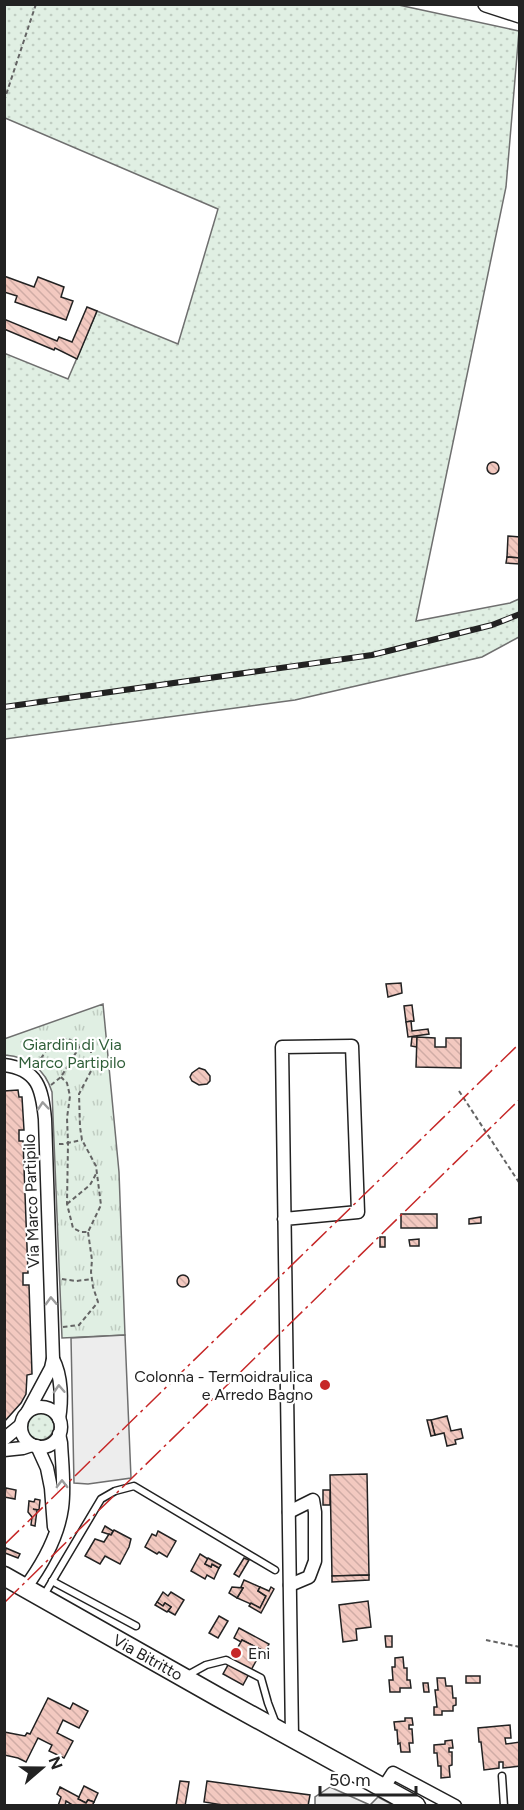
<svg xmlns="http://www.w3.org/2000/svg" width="524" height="1810" font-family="Figtree,sans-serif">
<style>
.grass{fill:url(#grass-dots);stroke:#6f6f6f;stroke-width:1.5}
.park{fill:url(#park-tufts);stroke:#6f6f6f;stroke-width:1.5}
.parking{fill:#ededed;stroke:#6f6f6f;stroke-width:1.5}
.building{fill:url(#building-back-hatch);stroke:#222;stroke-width:1.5}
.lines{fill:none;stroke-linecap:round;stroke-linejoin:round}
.service-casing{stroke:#222;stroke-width:9}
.minor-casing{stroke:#222;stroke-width:15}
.tertiary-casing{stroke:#222;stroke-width:18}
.primary-casing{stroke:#222;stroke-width:21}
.path{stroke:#646464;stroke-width:2;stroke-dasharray:4.5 3;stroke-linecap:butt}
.service{stroke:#fff;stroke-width:6}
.minor{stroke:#fff;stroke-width:12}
.tertiary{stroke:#fff;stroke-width:15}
.primary{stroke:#fff;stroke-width:18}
.rail-casing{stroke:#222;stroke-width:6}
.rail{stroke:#fff;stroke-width:4;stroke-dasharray:11;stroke-linecap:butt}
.power{stroke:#c62828;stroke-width:1.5;stroke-dasharray:21 4.5 3 4.5;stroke-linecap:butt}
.oneway{stroke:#9c9c9c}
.poi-dot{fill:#c62828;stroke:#fff;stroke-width:2}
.labels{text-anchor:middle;stroke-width:4.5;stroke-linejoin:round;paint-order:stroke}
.park-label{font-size:16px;fill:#2f5e38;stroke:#fff}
.street-label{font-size:16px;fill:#222;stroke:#fff}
.poi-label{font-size:16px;fill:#222;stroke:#fff;text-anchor:end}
</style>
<defs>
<pattern id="grass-dots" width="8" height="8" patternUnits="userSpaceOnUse" patternTransform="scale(1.5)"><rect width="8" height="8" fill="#e0efe3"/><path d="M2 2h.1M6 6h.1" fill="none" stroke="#c0cdc2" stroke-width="1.8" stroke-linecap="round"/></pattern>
<pattern id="park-tufts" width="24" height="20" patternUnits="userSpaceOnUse" patternTransform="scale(1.5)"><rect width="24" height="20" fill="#e0efe3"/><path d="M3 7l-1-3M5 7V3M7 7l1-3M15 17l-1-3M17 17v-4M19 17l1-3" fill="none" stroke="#c0cdc2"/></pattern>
<pattern id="building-back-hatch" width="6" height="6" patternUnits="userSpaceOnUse" patternTransform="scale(1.5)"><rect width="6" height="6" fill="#f3c9c0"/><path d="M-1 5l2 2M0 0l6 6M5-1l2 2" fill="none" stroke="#d0aca5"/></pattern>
</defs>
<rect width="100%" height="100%" fill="#fff"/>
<g class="grass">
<path d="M394 4 519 31 506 187 416 621 510 603 519 599V637L482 657 295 700 5 739 4 353 68 379 97 311 178 344 218 209 5 118V5Z"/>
<circle cx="40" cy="1426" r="14"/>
</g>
<path class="park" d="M103 1004 119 1172 125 1335 62 1338 52 1092C45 1069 28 1057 5 1055L4 1039Z"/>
<g class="parking">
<path d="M125 1335 131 1478 88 1484 74 1483 71 1338Z"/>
<path d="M330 1787 370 1805 378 1797 393 1805H315V1797Z"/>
</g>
<g class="building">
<path d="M4 276 34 287 38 277 64 287 61 297 73 301 66 320 15 302 17 296 4 292Z"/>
<path d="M87 307 97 311 77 359 55 348 54 350 4 329V319L57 341 59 337 72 342Z"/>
<circle cx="493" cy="468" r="6"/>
<path d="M508 536 520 537V558L507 557Z"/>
<path d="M507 557 520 558V564L506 563Z"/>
<path d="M401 983 402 993 388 997 386 984Z"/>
<path d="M412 1005 414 1021 406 1022 404 1006Z"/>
<path d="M411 1021 412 1031 428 1029 429 1034 408 1037 406 1022Z"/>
<path d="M412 1037H417V1047L411 1046Z"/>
<path d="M417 1037 435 1038V1047H446V1038H461V1068L416 1067Z"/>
<path d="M199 1068 205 1070 210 1076V1081L207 1084 199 1085 192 1081 190 1077 192 1073Z"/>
<path d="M18 1090 19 1097H22L24 1130H19V1141H23L28 1273H23V1285H29L32 1374 27 1375 26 1394 21 1403 4 1422V1091Z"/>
<rect x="401" y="1214" width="36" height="14"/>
<path d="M481 1217V1223L469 1224V1219Z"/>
<rect x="380" y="1237" width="5" height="10"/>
<path d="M419 1239V1246H410L409 1240Z"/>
<circle cx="183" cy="1281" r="6"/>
<path d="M447 1416 451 1431 461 1429 463 1438 455 1440 456 1444 447 1446 444 1433 435 1435 431 1420Z"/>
<path d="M427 1420H431L435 1435 431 1436Z"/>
<path d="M367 1474 369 1575 332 1576 330 1475Z"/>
<path d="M6 1488 16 1490 15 1499 4 1497Z"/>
<rect x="323" y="1490" width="7" height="15"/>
<path d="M35 1499 40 1500 39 1510 33 1509 37 1510 35 1526 31 1525 32 1517 28 1512 29 1501 34 1502Z"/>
<path d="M105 1526 113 1531 111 1535 102 1532Z"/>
<path d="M114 1530 131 1539 129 1547 120 1564 105 1556 100 1564 85 1556 95 1539 104 1542 109 1534 111 1535Z"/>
<path d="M158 1531 176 1541 167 1557 159 1552 157 1554 145 1547 152 1534 156 1536Z"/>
<path d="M6 1548 20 1554 18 1558 5 1553Z"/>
<path d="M200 1554 208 1559 205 1564 211 1567 212 1564 219 1568 214 1579 207 1575 205 1579 191 1571Z"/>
<path d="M208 1558 221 1565 219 1568 212 1564 211 1567 205 1564Z"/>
<path d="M244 1558 249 1560 239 1577 234 1574Z"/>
<path d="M369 1575V1580L332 1582V1576Z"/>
<path d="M244 1580 260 1587 258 1591 266 1596 260 1608 237 1598 243 1588 241 1587Z"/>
<path d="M232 1587 243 1588 237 1598 229 1593Z"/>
<path d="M260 1587 269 1591 271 1587 274 1589 261 1613 249 1606 251 1603 260 1608 266 1596 258 1591Z"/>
<path d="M163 1592 168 1596 171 1592 184 1600 175 1615 168 1611 171 1607 165 1603 163 1606 157 1602Z"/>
<path d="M368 1601 371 1627 356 1629 357 1640 343 1642 339 1605Z"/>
<path d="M157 1602 163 1606 165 1603 171 1607 167 1612 155 1605Z"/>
<path d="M219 1616 228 1621 218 1638 209 1633Z"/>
<path d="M239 1628 269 1644 264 1654 261 1652 262 1650 242 1640 241 1642 234 1638Z"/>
<path d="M385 1636H392V1647H386Z"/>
<path d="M242 1640 262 1650 243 1685 223 1674Z"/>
<path d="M403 1657 404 1668H407V1680H410L411 1688H400V1692H390L389 1680H393L392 1667H395V1658Z"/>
<rect x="466" y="1676" width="14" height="7"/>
<path d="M437 1678H445L446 1686H452L453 1698H456V1705L453 1706V1711H442V1715H434V1707H437L435 1690H438Z"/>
<path d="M423 1683H428L429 1692H424Z"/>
<path d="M48 1698 70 1709 73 1703 88 1711 79 1728 63 1720 57 1733 73 1741 64 1758 49 1751 52 1745 38 1738 26 1762 18 1758 4 1755V1732L25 1736 27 1733 30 1734Z"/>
<path d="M405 1718H412L413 1725H409V1729H412L413 1743H409L410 1752H401L400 1743 398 1744 397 1730H395L394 1722 405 1721Z"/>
<path d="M510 1725 511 1738H505L506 1744 520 1742V1766L503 1768V1762H499V1768L484 1770 481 1742H479L478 1728Z"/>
<path d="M452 1740 453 1748H449V1752H452V1765L449 1766 450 1777 441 1778V1766H438L437 1753H434V1745L445 1744V1741Z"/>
<path d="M180 1781 189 1782 185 1806H176Z"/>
<path d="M207 1781 310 1795 308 1806H229L204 1802Z"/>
<path d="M84 1786 98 1793 94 1802 88 1800 86 1803 78 1799Z"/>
<path d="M60 1787 79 1797 78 1799 86 1803 88 1800 94 1802 92 1806H74L66 1801 65 1806H58L61 1797 57 1794Z"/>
</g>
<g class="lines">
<defs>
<g id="service">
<path d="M52 1581 136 1626"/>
<path d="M44 1595 101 1499 115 1491 134 1486 275 1570"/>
<path d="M186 1676 206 1665 226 1660 261 1678 268 1703 276 1724"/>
<path d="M502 1776 504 1806"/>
</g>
<g id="minor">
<path d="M4 1065C38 1069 42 1089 45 1119L53 1359 51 1368 28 1411"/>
<path d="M284 1219 358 1212 352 1046 282 1047 292 1737"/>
<path d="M53 1359C62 1376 62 1401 59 1419"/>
<circle cx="41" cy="1427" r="20"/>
<path d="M4 1439 21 1425"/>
<path d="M37 1446 47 1468 51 1488 54 1527"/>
<path d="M4 1450 23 1448 32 1445"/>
<path d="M289 1512 313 1500 315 1512V1561L309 1577 290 1585"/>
<path d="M25 1588C42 1565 58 1537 62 1508 65 1487 62 1464 61 1443L59 1434"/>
<path d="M384 1787 393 1773 455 1806"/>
</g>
<path id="tertiary" d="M486 4 520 15"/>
<path id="primary" d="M4 1576 218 1697 416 1806"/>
</defs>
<use href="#service" class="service-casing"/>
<use href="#minor" class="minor-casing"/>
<use href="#tertiary" class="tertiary-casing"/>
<use href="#primary" class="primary-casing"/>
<g class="path">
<path d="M4 101 36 4"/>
<path d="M37 1065 50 1044 60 1039H69L80 1046 91 1051V1071L79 1094 80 1127 82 1140 96 1166 101 1205 88 1232H81L73 1228 67 1204 68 1143 67 1118 70 1096 67 1083 61 1077"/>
<path d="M51 1085 61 1077 80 1046"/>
<path d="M459 1091 520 1184"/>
<path d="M59 1144H63L82 1140"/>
<path d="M67 1204 90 1185 96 1174"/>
<path d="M62 1279 76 1281 92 1279"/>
<path d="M63 1327 79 1325 98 1302 93 1287 91 1272 92 1260 88 1232"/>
<path d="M486 1640 520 1647"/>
</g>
<use href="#service" class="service"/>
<use href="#minor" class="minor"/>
<use href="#tertiary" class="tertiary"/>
<use href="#primary" class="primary"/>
<defs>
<path id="rail" d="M4 707 372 655 492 625 520 614"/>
</defs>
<use href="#rail" class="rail-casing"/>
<use href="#rail" class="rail"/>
<g class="power">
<path d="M4 1545 520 1043"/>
<path d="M4 1603 520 1099"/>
</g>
</g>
<defs><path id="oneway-chevron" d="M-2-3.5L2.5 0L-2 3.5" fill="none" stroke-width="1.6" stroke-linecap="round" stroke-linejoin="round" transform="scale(1.5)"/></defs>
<g class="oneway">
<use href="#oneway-chevron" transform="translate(43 1106) rotate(-95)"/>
<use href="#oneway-chevron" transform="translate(51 1301) rotate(-92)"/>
<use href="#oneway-chevron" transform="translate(59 1389) rotate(-93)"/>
<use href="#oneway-chevron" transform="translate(62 1484) rotate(-90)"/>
</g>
<g class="poi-dot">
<circle cx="325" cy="1385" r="6"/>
<circle cx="236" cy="1653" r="6"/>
</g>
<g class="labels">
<g class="park-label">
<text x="72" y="1050">Giardini di Via<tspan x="72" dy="18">Marco Partipilo</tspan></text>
</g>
<g class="street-label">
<text transform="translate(31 1201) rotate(-92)" y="6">Via Marco Partipilo</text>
<text transform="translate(148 1657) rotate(29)" y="6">Via Bitritto</text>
</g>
<g class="poi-label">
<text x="313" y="1382">Colonna - Termoidraulica<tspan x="313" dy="18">e Arredo Bagno</tspan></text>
<text x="248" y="1659" text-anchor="start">Eni</text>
</g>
</g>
<rect width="524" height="1810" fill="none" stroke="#222222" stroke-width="12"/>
<g transform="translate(42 1768) rotate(70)" stroke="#ffffff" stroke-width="4.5" paint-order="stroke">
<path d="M0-4.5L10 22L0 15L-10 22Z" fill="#222222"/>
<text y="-9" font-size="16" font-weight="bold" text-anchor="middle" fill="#222222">N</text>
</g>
<path d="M320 1786v9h96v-9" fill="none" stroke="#222222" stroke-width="3"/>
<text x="329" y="1786" font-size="18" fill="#222222" stroke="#ffffff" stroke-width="4.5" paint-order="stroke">50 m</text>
</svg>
